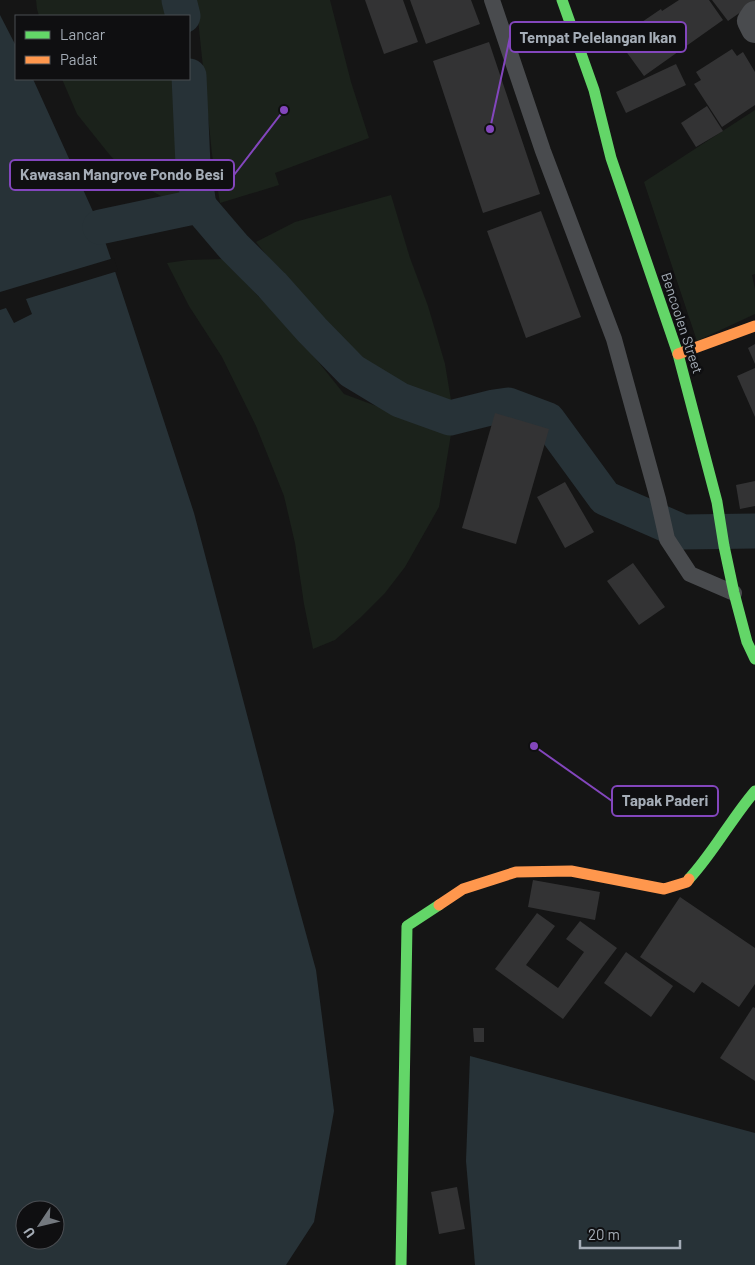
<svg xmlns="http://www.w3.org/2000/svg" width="755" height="1265" font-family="Barlow,sans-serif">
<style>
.green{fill:#1b221b}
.water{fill:#273237;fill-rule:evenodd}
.pier{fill:#151515}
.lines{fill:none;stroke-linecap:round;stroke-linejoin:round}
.canal{stroke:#273237;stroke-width:35}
.building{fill:#333334}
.lane{stroke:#494b4e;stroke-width:16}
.street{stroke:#494b4e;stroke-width:28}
.fast{stroke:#63d668;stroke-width:11}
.slow{stroke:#ff974d;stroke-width:11}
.labels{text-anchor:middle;stroke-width:5;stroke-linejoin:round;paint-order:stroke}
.street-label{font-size:14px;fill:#a5adb7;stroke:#0f0f11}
.leader{fill:none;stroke:#8346bd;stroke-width:2}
.callout-dot{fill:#8346bd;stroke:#0f0f11;stroke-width:2}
.callout{fill:#0f0f11;stroke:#8346bd;stroke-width:2}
.callout-label{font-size:15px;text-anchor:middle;font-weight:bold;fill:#a5adb7}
</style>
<rect width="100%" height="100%" fill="#151515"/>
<g class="green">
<path d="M36 0H169L172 16H39L37 9Z"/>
<path d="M196 0H330L351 82 369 138 275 173 279 185 220 203 212 154Z"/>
<path d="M62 79H180L181 119 178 150 188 199 168 200 134 181 109 154 77 114Z"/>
<path d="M755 110V274L752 275 755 289V314L697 341 644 182Z"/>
<path d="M391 195 410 258 428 306 445 364 452 406 437 405 400 389 362 362 323 325 256 242 295 222Z"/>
<path d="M223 259 259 297 296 334 344 394 379 407 452 428 439 507 405 567 385 593 360 618 335 640 313 649 304 604 295 543 284 496 256 426 222 357 189 306 167 263 188 260Z"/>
</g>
<g class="water">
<path d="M0 15 16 46V79H33L100 227 111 259 194 513 272 810 316 970 334 1111 314 1222 286 1265H0ZM25 1210H55V1240H25Z"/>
<path d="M470 1056 755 1133V1265H475L466 1161Z"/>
</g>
<path class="pier" d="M114 258 118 271 26 299 32 314 14 323 6 308 0 310V292Z"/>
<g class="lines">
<g class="canal">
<path d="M179 0 183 16"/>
<path d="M189 76 193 165 199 206"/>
<path d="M100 227 199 206 234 247 272 285 312 330 352 371 400 400 450 418 494 407 508 405 548 420 605 498 683 532 755 531"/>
</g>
</g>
<g class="building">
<path d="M365 0H403L418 42 384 54Z"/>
<path d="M410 0H471L480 24 426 44Z"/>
<path d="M679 0H709L723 20 644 76 617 39 661 9 662 11Z"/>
<path d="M712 0H755V2L728 21Z"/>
<path d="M489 42 540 194 483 213 433 61Z"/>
<path d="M732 49 737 56 743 52 755 72V105L722 127 694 84 701 80 696 72Z"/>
<path d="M676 64 686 85 626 113 616 92Z"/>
<path d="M707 106 723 131 696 147 681 123Z"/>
<path d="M541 211 581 317 526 338 487 231Z"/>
<path d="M755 344V364L748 348Z"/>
<path d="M755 368V417L737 376Z"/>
<path d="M495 413 549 429 516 544 462 528Z"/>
<path d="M755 481V506L740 509 736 485Z"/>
<path d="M565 482 594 532 565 548 537 497Z"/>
<path d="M633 563 665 607 639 625 607 581Z"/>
<path d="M533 880 600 892 595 920 528 907Z"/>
<path d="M680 897 755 948V984L739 1007 702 982 694 993 640 957Z"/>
<path d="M537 913 555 926 526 965 558 988 584 952 566 939 580 921 617 948 563 1019 495 969Z"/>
<path d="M626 952 673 986 651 1017 604 983Z"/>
<path d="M753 1007 755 1008V1081L720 1058Z"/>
<path d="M473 1028H484V1042H474Z"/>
<path d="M457 1187 465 1229 439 1234 431 1192Z"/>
</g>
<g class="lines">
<path class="lane" d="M492 0 543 151 614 339 658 499 667 539 690 574 734 593"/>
<path class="street" d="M755 15 751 21 755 29"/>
<g class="fast">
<path d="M562 0 594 90 611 158 678 354 717 502 724 546 734 593 747 642 755 659"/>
<path d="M689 879C714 852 731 819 755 791"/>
<path d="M401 1265 407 926 439 905"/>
</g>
<g class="slow">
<path d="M678 354 755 326"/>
<path d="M439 905 463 889 516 872 571 871 664 889 687 882 689 879"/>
</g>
</g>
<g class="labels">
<g class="street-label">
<text transform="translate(682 323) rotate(72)" y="5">Bencoolen Street</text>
</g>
</g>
<path class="leader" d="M490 129L510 37M284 110L234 175M534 746L612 801"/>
<g class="callout-dot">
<circle cx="490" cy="129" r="5"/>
<circle cx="284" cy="110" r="5"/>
<circle cx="534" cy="746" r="5"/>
</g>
<g class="callout">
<rect x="510" y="22" width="176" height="30" rx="5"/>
<rect x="10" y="160" width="224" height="30" rx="5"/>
<rect x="612" y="786" width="106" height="30" rx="5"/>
</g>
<g class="callout-label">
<text x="598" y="43">Tempat Pelelangan Ikan</text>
<text x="122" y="180">Kawasan Mangrove Pondo Besi</text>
<text x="665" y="806">Tapak Paderi</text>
</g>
<rect x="15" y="15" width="175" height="65" fill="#0f0f11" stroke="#4b4e53"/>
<rect x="25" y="31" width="25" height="8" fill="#63d668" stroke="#4b4e53"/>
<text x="60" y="40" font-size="15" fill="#a5adb7">Lancar</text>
<rect x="25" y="56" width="25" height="8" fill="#ff974d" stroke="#4b4e53"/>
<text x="60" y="65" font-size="15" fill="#a5adb7">Padat</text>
<g transform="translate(40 1225) rotate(235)"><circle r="24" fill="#0f0f11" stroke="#4b4e53"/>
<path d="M0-4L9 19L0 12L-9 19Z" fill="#73787e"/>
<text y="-8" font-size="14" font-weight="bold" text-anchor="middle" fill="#a5adb7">U</text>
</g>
<path d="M580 1240v8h100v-8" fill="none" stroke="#a5adb7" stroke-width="2.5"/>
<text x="588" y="1240" font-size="15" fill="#a5adb7" stroke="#0f0f11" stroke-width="4" paint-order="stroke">20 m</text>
</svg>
